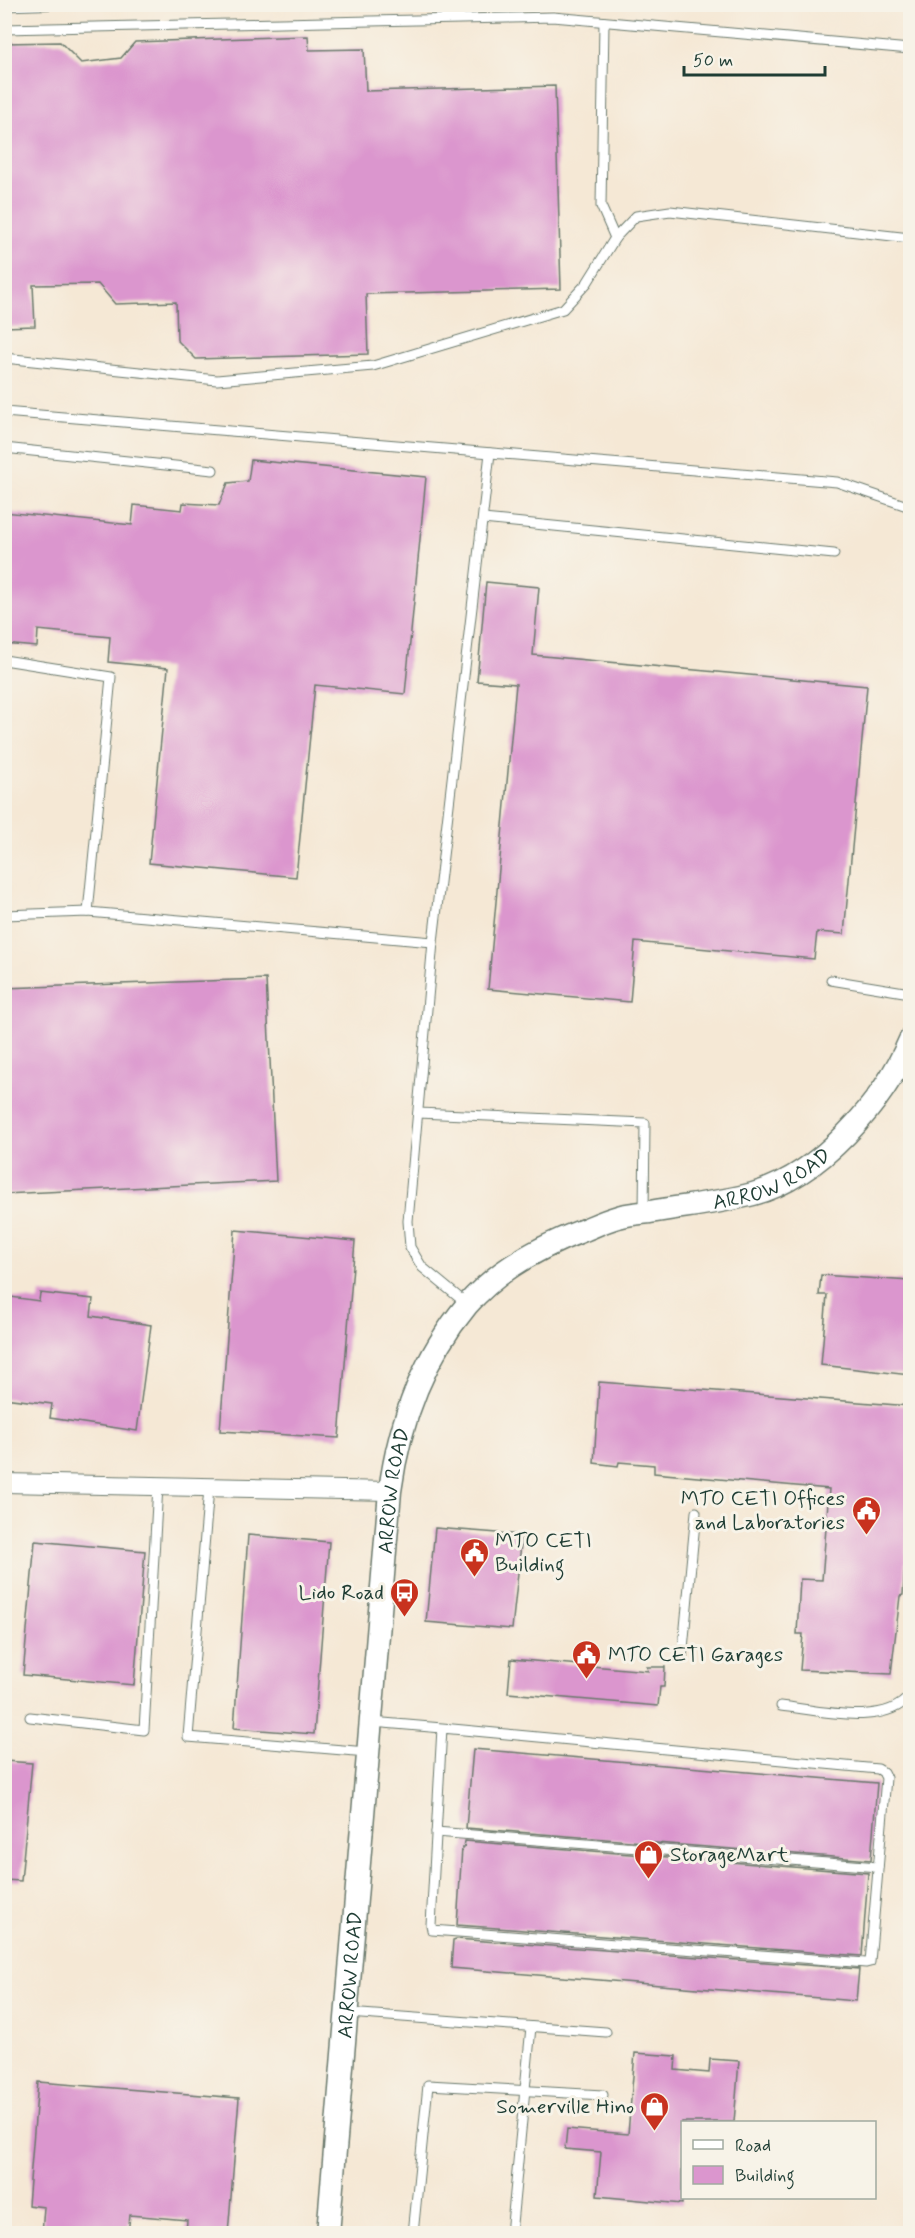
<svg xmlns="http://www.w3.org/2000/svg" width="915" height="2238" font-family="Mynerve,sans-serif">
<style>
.building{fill:#db96ce}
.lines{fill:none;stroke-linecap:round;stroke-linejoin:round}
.service-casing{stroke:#6a796c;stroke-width:11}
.minor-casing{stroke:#6a796c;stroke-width:20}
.tertiary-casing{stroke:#6a796c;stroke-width:25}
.service{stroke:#fff;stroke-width:9}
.minor{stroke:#fff;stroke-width:18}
.tertiary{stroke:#fff;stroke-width:22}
.labels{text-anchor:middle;stroke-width:6;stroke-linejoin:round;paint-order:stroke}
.street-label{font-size:21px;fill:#1f3d34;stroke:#f7f3e8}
.poi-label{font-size:21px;fill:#1f3d34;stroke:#f7f3e8;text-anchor:end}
</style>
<rect width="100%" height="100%" fill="#f7f3e8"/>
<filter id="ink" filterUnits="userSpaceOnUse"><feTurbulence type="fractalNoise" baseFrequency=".0167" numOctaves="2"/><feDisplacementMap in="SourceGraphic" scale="12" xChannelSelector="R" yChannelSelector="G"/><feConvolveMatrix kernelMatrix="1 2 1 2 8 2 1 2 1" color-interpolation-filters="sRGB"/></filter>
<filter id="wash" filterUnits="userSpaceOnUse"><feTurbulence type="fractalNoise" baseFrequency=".008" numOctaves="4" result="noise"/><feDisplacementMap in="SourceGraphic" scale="24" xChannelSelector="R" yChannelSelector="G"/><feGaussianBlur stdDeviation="1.35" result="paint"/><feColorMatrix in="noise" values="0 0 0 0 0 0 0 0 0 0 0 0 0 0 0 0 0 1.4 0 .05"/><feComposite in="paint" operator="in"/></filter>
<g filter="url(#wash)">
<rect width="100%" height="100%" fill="#f5e8d5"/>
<g id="blocks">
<g class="building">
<path d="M308 36 309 50 364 49 366 91 555 86 561 289 366 294 368 354 196 359 177 340 176 302 115 304 98 284 33 285 35 326 4 327V43L60 42 81 63 121 58 135 42Z"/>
<path d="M251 460 426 477 405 694 315 685 296 877 149 863 168 668 108 662 110 637 38 630 37 647 4 644V512L132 525 134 505 182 510 183 503 219 505 228 483 248 481Z"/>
<path d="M486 582 539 587 533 655 867 686 844 934 817 932 814 959 635 942 630 1002 488 989 516 684 477 681Z"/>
<path d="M266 979 276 1181 4 1194V988Z"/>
<path d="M235 1230 355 1241 339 1438 220 1431Z"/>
<path d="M821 1275 910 1281V1375L821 1365 827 1295H819Z"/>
<path d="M40 1293 93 1299 91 1316 151 1325 137 1431 50 1418 52 1404 4 1398V1296L39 1301Z"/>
<path d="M599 1382 910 1406V1492L903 1595 900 1596 891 1674 800 1670 803 1634H797L800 1579 822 1580 829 1489 654 1473V1465L619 1462 618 1466 594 1463Z"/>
<path d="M435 1528 522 1535 512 1629 426 1622Z"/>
<path d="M248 1535 329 1542 314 1734 234 1728Z"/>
<path d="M35 1541 145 1551 134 1685 23 1675Z"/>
<path d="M511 1659 648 1671 647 1667H665L664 1687H660L658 1706 508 1693Z"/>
<path d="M473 1749 877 1783 871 1860 466 1828Z"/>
<path d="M4 1761 32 1763 21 1881 4 1880Z"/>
<path d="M465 1841 868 1873 862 1956 457 1925 462 1848H464Z"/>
<path d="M456 1939 859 1969 856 2001 451 1968 453 1940Z"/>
<path d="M635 2053 676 2056 675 2070 709 2073 710 2059 739 2061 734 2122H682V2204L597 2196 601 2152 565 2149 567 2129 628 2134Z"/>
<path d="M38 2082 239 2098 228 2234H186L187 2220 130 2215 128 2234H42L44 2207 28 2205Z"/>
</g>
</g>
</g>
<g filter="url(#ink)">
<use href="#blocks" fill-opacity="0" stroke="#6a796c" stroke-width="1.5"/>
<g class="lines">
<defs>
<g id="service">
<path d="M4 6 66 4"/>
<path d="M604 22 601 206 615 238"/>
<path d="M4 29 553 17 910 49"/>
<path d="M4 358 217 380 373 366 563 309 587 283 615 238 636 216 670 211 910 238"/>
<path d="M4 412 837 482 910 507"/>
<path d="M4 448 213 470"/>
<path d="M483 519 834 554"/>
<path d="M4 660 111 677 88 912"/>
<path d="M4 915 88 912 433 942"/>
<path d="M831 980 910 993"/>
<path d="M418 1113 645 1123 644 1213"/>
<path d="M468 1305 422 1267 410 1247 408 1221 433 942 490 453"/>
<path d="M209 1488 188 1737 367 1752"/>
<path d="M682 1659 696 1512"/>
<path d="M781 1706C817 1710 886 1728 910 1695"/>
<path d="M30 1717 144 1730 158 1486"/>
<path d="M372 1722 442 1728 431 1925 432 1930 866 1963 870 1962 886 1778 883 1772 878 1769 442 1728"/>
<path d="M436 1832 878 1867"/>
<path d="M348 2013 606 2032"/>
<path d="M413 2234 428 2085 603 2095"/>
<path d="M511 2234 531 2027"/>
</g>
<path id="minor" d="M4 1483 390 1491"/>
<g id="tertiary">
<path id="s1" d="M328 2234 390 1491C399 1424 423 1358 467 1305 497 1270 542 1246 584 1230 596 1225 607 1220 618 1217 628 1214 639 1213 650 1212 684 1206 719 1203 753 1194 820 1176 884 1102 910 1040"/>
</g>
</defs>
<use href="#service" class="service-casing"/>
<use href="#minor" class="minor-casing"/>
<use href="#tertiary" class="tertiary-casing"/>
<use href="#service" class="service"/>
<use href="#minor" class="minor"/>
<use href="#tertiary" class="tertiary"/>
</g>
</g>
<defs>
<symbol id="civic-pin" viewBox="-11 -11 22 30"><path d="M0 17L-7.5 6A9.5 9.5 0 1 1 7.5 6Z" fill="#c8321e" stroke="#f7f3e8"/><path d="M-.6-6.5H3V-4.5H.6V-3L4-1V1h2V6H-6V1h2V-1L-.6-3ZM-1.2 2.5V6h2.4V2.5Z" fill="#fff"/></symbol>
<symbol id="bus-pin" viewBox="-11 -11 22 30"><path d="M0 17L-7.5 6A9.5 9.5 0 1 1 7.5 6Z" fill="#c8321e" stroke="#f7f3e8"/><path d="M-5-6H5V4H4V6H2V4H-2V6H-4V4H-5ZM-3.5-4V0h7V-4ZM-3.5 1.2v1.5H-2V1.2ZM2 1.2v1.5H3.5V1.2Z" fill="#fff"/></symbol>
<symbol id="shop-pin" viewBox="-11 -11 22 30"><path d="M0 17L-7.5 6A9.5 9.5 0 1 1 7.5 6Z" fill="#c8321e" stroke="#f7f3e8"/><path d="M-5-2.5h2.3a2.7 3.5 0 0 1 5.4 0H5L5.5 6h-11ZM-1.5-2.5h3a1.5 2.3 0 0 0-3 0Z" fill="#fff"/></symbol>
</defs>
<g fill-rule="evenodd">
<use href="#civic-pin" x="850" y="1494" width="33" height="45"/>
<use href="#civic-pin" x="458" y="1536" width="33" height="45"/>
<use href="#bus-pin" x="388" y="1576" width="33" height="45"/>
<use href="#civic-pin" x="570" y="1638" width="33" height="45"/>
<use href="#shop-pin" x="632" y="1838" width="33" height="45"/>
<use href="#shop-pin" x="638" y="2090" width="33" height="45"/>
</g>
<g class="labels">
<g class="street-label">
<text dy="7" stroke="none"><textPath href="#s1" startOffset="1286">ARROW ROAD</textPath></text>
<text dy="7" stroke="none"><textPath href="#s1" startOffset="746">ARROW ROAD</textPath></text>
<text dy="7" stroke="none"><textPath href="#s1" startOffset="260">ARROW ROAD</textPath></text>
</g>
<g class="poi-label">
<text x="845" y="1505">MTO CETI Offices<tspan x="845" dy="24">and Laboratories</tspan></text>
<text x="495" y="1547" text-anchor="start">MTO CETI<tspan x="495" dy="24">Building</tspan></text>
<text x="384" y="1599">Lido Road</text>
<text x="608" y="1661" text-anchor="start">MTO CETI Garages</text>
<text x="670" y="1861" text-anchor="start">StorageMart</text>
<text x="634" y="2113">Somerville Hino</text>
</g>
</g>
<rect width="915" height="2238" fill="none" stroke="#f7f3e8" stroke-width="24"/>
<rect x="681" y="2121" width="195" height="78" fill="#f7f3e8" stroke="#a1aaa0" stroke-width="1.5"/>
<rect x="693" y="2140" width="30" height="9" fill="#ffffff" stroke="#a1aaa0" stroke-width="1.5"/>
<text x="735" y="2151" font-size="18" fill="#1f3d34">Road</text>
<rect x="693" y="2166" width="30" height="18" fill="#db96ce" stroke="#a1aaa0" stroke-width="1.5"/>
<text x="735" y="2181" font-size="18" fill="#1f3d34">Building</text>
<path d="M684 66v9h141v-9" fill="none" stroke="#1f3d34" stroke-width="3"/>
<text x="693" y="66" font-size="18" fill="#1f3d34" stroke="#f7f3e8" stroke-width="4.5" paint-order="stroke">50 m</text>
</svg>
